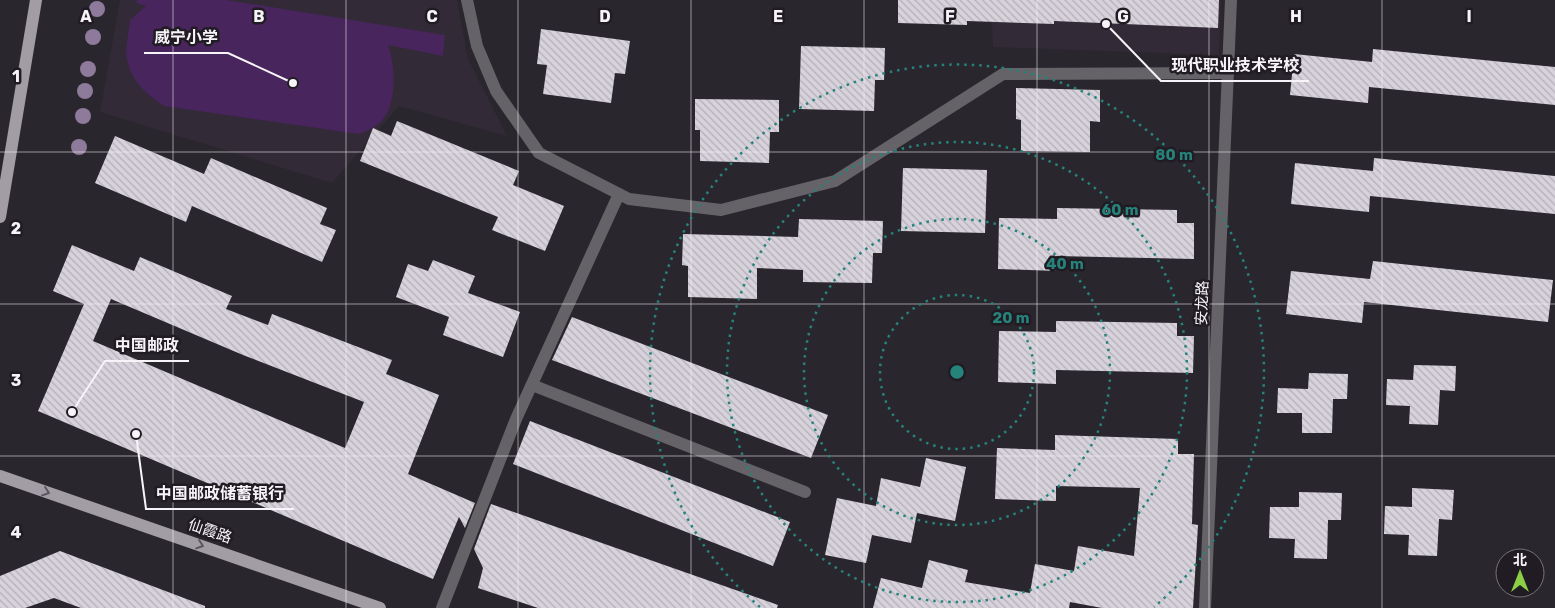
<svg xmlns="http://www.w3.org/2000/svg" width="1555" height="608" font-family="Rubik,'Noto Sans SC',sans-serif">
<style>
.built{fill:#322a37}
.park{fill:#48255c}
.building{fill:url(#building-back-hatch);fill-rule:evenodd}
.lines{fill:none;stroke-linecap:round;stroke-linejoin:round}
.minor{stroke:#656367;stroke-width:12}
.major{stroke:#a29da5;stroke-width:12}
.tree{fill:#8e7a9b}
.oneway{stroke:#5b565e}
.grid{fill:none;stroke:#f7f4f9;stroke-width:1;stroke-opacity:0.55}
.ring{fill:none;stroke:#26837c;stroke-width:2.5;stroke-dasharray:2.5 5}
.labels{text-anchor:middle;stroke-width:5;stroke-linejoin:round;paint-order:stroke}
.street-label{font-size:15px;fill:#f7f4f9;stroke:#211c23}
.grid-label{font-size:16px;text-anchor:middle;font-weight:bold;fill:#f7f4f9;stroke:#211c23;stroke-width:5;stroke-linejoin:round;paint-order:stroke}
.centre{fill:#26837c;stroke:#211c23;stroke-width:2.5}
.ring-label{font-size:15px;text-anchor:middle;font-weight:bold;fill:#26837c;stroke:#211c23;stroke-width:5;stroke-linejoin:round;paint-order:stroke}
.leader{fill:none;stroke:#f7f4f9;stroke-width:2}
.callout-dot{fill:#f7f4f9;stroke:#211c23;stroke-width:2}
.callout-label{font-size:16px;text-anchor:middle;font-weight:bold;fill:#f7f4f9;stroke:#211c23;stroke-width:5;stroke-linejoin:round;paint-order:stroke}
</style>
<defs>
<pattern id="building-back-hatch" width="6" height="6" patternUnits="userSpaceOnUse" patternTransform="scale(1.25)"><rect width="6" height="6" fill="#d7d2db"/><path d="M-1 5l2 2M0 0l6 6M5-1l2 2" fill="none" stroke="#b4b0b7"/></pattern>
</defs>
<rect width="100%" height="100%" fill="#2a262d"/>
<g class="built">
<path d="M120 0H457L468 59 507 136 399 106 332 183 100 112Z"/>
<path d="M991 0H1221L1219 55 993 47Z"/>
</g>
<path class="park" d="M137 0H227L445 35 443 56 388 45C396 66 398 110 377 125 372 129 365 131 359 134L164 106C146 94 131 81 127 59 125 47 129 31 130 20L146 6 136 3Z"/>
<g class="building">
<path d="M898 0H1219L1218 28 1054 21V24L967 21V25L898 23Z"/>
<path d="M541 29 630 41 625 74 615 73 611 103 543 94 547 65 537 64Z"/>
<path d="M801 46 885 48 884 80H875L874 111 799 109Z"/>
<path d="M1373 49 1555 67V105L1369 87 1368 103 1290 95 1294 54 1372 62Z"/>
<path d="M1016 88 1100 90V122L1090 121V152L1021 151V120L1016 119Z"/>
<path d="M695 99 779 100V132H770L769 163 700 161V130H695Z"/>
<path d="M397 121 519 171 513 185 564 206 545 251 492 230 498 217 360 161 373 128 391 136Z"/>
<path d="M115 136 204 174 211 158 327 208 320 224 336 230 322 262 192 206 186 222 95 183Z"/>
<path d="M1374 158 1555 176V214L1370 196 1369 212 1291 204 1295 163 1373 171Z"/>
<path d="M903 168 987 170 985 233 901 231Z"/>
<path d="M1057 208 1177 210V223H1194V259L1056 256V271L998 269 999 218 1057 219Z"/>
<path d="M799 219 883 221 882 253H873L872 283 803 282V270L757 268V299L688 297V266L682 265 683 234 798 237Z"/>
<path d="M72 245 134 271 140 257 232 296 226 309 268 325 272 314 392 360 386 374 439 395 408 474 475 503 465 528 459 517 433 579 38 411 84 304 53 291ZM111 299 243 355 364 402 345 448 93 341Z"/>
<path d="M433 260 475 276 468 293 520 312 503 357 443 335 449 317 396 297 408 264 428 271Z"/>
<path d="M1373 261 1553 280 1548 322 1364 302 1362 323 1286 314 1291 271 1370 279Z"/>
<path d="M572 317 828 415 811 458 552 360Z"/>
<path d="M1056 321 1177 323V336H1194L1193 373 1056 370V384L998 382 999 331 1056 332Z"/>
<path d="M1414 365 1456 366 1455 391 1440 390 1438 425 1409 424 1410 406 1386 405 1387 379 1413 380Z"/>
<path d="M1309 373 1348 374 1347 399H1333L1332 433H1302V413H1277L1278 388 1308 389Z"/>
<path d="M530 421 790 522 773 566 513 464Z"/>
<path d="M1055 435 1178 439V454H1194L1192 524 1198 525 1193 608H1102L1070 602 1069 608H873L881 578 922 588 929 560 968 570 965 582 1030 593 1035 564 1074 571 1078 546 1134 556 1140 488 1056 486V501L995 499 997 448 1055 450Z"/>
<path d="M926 458 966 467 955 521 917 513 911 543 872 535 866 563 825 555 837 498 876 506 881 478 920 487Z"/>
<path d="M1412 488 1454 490 1452 520 1439 519 1437 556 1408 555 1409 535 1384 534 1385 506 1412 507Z"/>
<path d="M1299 492 1342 493 1341 520H1328L1327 559 1294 558 1295 539 1269 538 1270 507H1299Z"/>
<path d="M491 504 778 605 777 608H538L478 588 483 568 474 549Z"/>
<path d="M60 551 205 606V608H81L54 598 25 608H0V576Z"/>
</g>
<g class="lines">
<g class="minor">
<path d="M467 0 477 46 496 91 539 153 629 199 721 210 835 181 1003 74 1228 73"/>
<path d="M532 385 805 492"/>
<path d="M442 608 516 419 619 194"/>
<path d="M1205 608 1231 0"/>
</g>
<g class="major">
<path d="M0 217 36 0"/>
<path d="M0 476 380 608"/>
</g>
</g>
<g class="tree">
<circle cx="97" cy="9" r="8"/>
<circle cx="93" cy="37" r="8"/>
<circle cx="88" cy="69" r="8"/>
<circle cx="85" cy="91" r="8"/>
<circle cx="83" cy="116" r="8"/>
<circle cx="79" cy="147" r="8"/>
</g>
<defs><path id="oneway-chevron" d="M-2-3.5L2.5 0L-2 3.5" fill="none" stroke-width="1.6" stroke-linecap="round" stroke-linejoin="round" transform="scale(1.25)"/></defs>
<g class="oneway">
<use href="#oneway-chevron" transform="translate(46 492) rotate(19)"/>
<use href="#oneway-chevron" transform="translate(200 545) rotate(19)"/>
</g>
<path class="grid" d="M173 0V608M346 0V608M518 0V608M691 0V608M864 0V608M1037 0V608M1209 0V608M1382 0V608M0 152H1555M0 304H1555M0 456H1555"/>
<g class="ring">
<circle cx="957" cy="372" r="77"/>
<circle cx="957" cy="372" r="153"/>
<circle cx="957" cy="372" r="230"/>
<path d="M760 607A307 307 0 1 1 1154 607"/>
</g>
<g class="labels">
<g class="street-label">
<text transform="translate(1202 303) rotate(-88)" y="5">安龙路</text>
<text transform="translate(210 531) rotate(19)" y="5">仙霞路</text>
</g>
</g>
<g class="grid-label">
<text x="86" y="22">A</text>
<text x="259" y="22">B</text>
<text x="432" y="22">C</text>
<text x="605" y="22">D</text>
<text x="778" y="22">E</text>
<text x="950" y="22">F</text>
<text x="1123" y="22">G</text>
<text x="1296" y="22">H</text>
<text x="1469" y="22">I</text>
<text x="16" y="82">1</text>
<text x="16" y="234">2</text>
<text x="16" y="386">3</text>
<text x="16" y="538">4</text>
</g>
<circle cx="957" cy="372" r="8" class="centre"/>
<g class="ring-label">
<text x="1174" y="160">80 m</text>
<text x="1120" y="215">60 m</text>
<text x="1065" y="269">40 m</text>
<text x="1011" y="323">20 m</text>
</g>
<path class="leader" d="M293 83L228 53H144M1106 24L1161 81H1309M72 412L105 361H189M136 434L146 509H294"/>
<g class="callout-dot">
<circle cx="293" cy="83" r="5"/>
<circle cx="1106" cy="24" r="5"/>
<circle cx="72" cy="412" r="5"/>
<circle cx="136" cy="434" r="5"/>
</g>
<g class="callout-label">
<text x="186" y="43">威宁小学</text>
<text x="1235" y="71">现代职业技术学校</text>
<text x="147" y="351">中国邮政</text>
<text x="220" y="499">中国邮政储蓄银行</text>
</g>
<g transform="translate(1520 573)"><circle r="24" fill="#211c23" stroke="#777279"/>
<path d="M0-4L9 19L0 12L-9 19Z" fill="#8cce45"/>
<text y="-8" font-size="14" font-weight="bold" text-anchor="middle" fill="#f7f4f9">北</text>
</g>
</svg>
